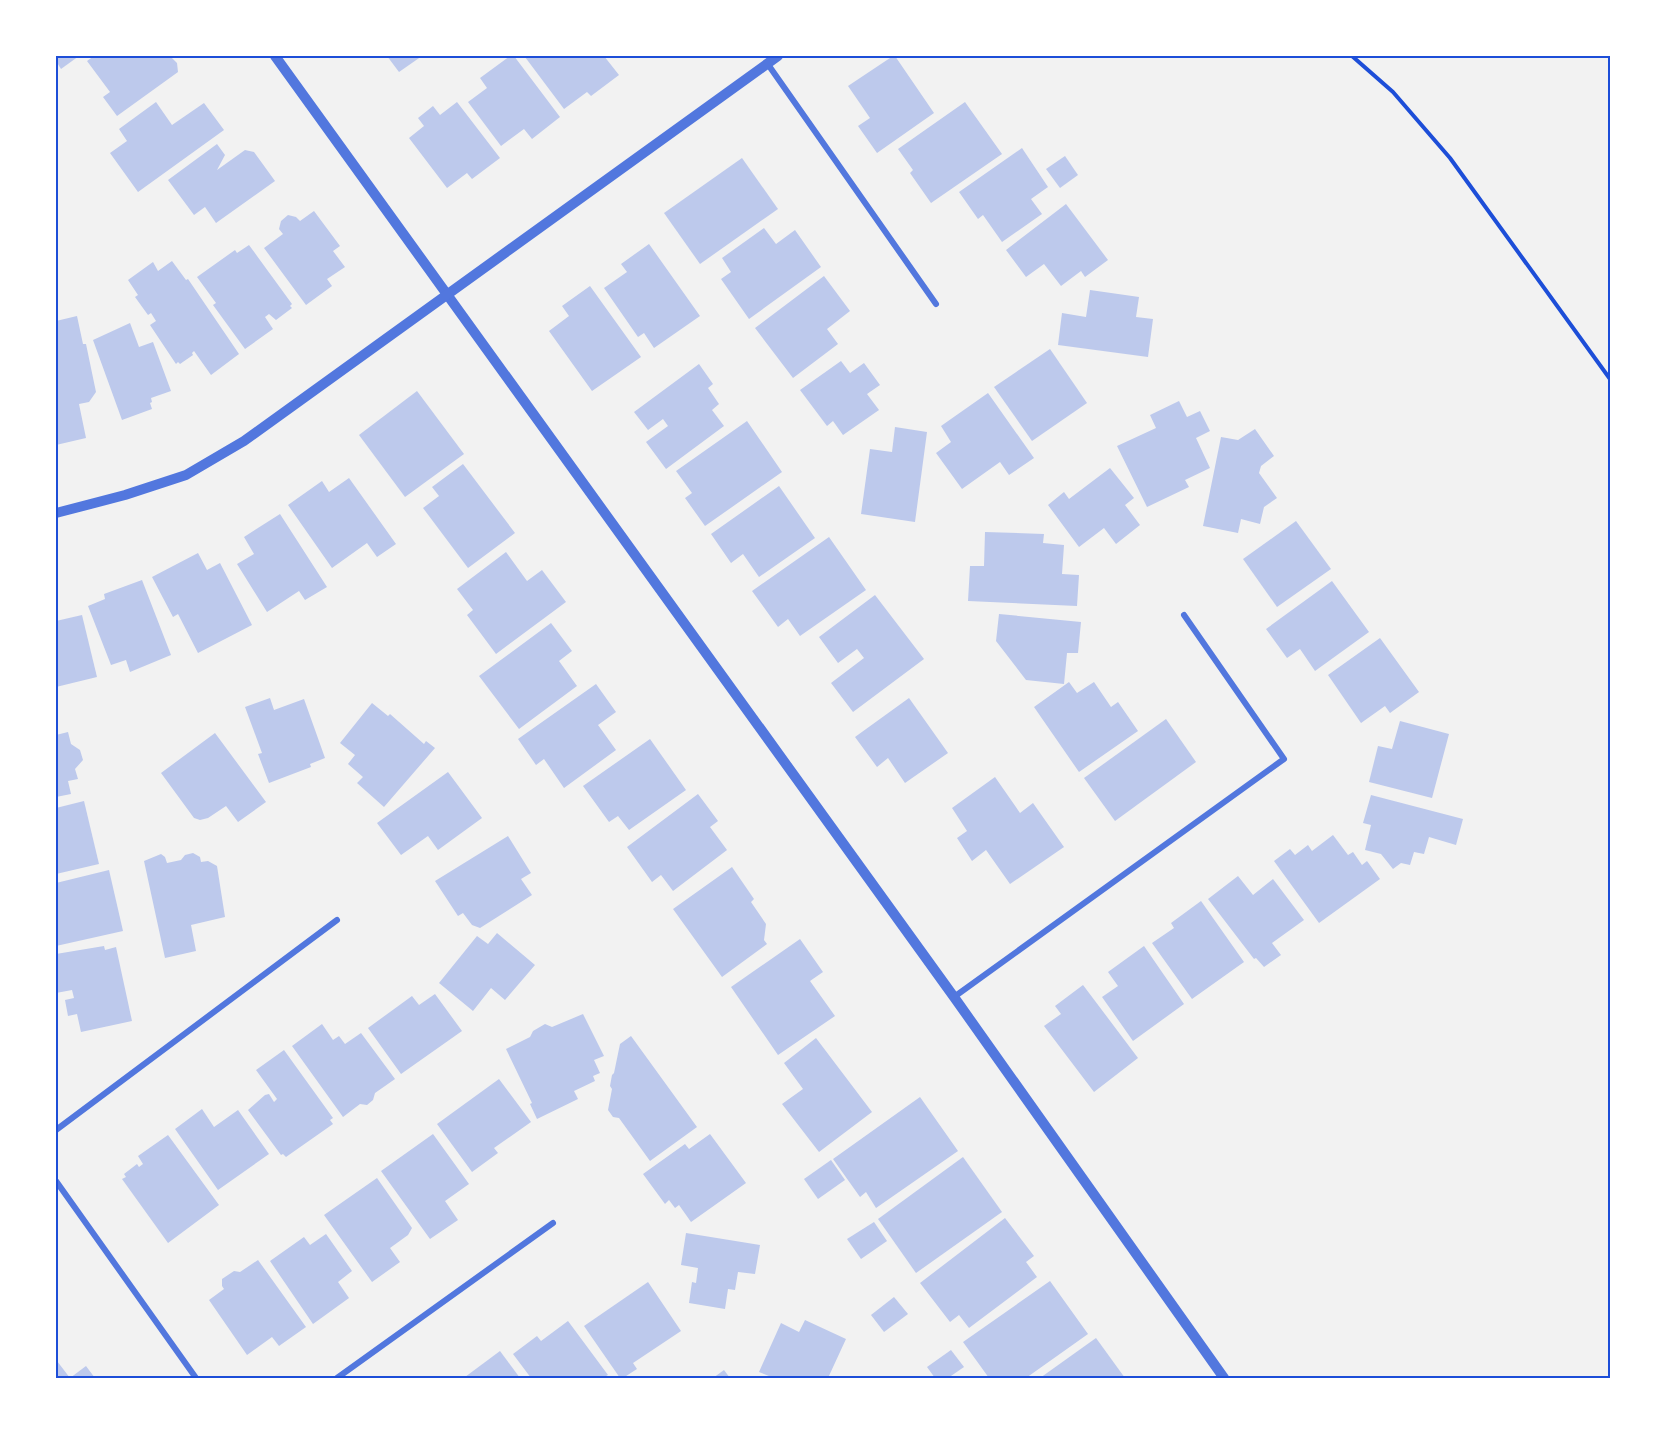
<svg xmlns="http://www.w3.org/2000/svg" width="1666" height="1434" font-family="'Nunito Sans',sans-serif">
<style>
.building{fill:#bdc9ec}
.lines{fill:none;stroke-linecap:round;stroke-linejoin:round}
.path{stroke:#1d4ed8;stroke-width:4}
.minor{stroke:#5277de;stroke-width:6}
.tertiary{stroke:#5277de;stroke-width:10}
.neatline{fill:none;stroke:#1d4ed8;stroke-width:2}
</style>
<rect width="100%" height="100%" fill="#f2f2f2"/>
<g class="building">
<path d="M56 56H79L61 69 56 61Z"/>
<path d="M94 56H170L177 63 178 72 117 116 103 97 110 92 87 61Z"/>
<path d="M387 56H422L399 72Z"/>
<path d="M510 56H514L560 117 532 139 524 129 501 146 468 102 487 88 480 78Z"/>
<path d="M526 56H604L619 75 591 96 587 92 564 109 525 57Z"/>
<path d="M893 56H895L934 113 877 153 858 126 870 118 848 86Z"/>
<path d="M156 102 172 125 204 103 224 130 138 192 110 153 127 141 119 129Z"/>
<path d="M457 102 500 158 472 179 467 173 447 188 409 138 424 126 418 118 433 106 440 115Z"/>
<path d="M965 102 1002 154 931 203 910 173 913 170 898 149Z"/>
<path d="M217 144 225 155 217 170 245 150 254 152 275 181 216 223 205 207 194 215 168 180Z"/>
<path d="M1022 148 1048 187 1031 199 1042 214 1002 242 983 215 978 219 959 192Z"/>
<path d="M1065 156 1078 175 1060 188 1046 169Z"/>
<path d="M742 158 778 209 700 264 664 213Z"/>
<path d="M1066 204 1108 260 1085 277 1081 271 1061 286 1044 264 1026 277 1006 250Z"/>
<path d="M314 211 340 246 333 251 345 267 327 279 332 286 306 305 264 248 283 234 279 229 281 221 288 215 296 217 300 221Z"/>
<path d="M764 228 776 244 795 230 821 267 749 319 721 279 731 272 722 258Z"/>
<path d="M649 244 700 316 654 348 644 333 638 337 604 288 627 272 621 264Z"/>
<path d="M249 245 292 304 290 306 292 308 276 320 269 314 265 317 273 329 245 349 213 305 216 303 197 277 235 250 237 253Z"/>
<path d="M172 261 186 280 188 279 239 354 211 375 194 351 192 353 193 355 180 364 178 362 176 364 150 325 156 321 151 313 148 315 135 297 138 295 128 280 153 262 158 271Z"/>
<path d="M824 276 850 311 827 329 838 344 793 378 755 328Z"/>
<path d="M590 286 641 357 592 391 549 331 569 316 562 306Z"/>
<path d="M1090 290 1139 297 1136 317 1153 319 1148 357 1058 345 1062 313 1086 317Z"/>
<path d="M77 316 83 344H86L96 392 89 402 79 404 86 438 56 445V321Z"/>
<path d="M130 323 139 347 153 342 171 391 151 398 152 402 150 403 152 409 122 420 93 340Z"/>
<path d="M1050 349 1087 403 1032 441 994 387Z"/>
<path d="M841 361 850 373 864 363 880 385 867 394 879 410 843 435 833 421 827 426 800 390Z"/>
<path d="M699 364 713 384 708 388 719 404 712 410 724 426 666 469 646 442 668 426 663 419 648 430 634 412Z"/>
<path d="M417 391 464 454 405 497 359 435Z"/>
<path d="M988 393 1034 458 1009 475 1000 462 962 489 936 453 951 442 941 426Z"/>
<path d="M1179 401 1187 417 1200 411 1210 431 1196 438 1210 468 1185 480 1189 487 1147 507 1117 446 1156 428 1150 415Z"/>
<path d="M747 421 782 472 705 526 685 498 692 493 676 471Z"/>
<path d="M895 427 927 432 915 522 861 514 870 449 892 452Z"/>
<path d="M1255 429 1274 456 1261 466 1259 473 1277 498 1264 507 1260 524 1241 519 1238 533 1203 526 1221 437 1238 440Z"/>
<path d="M463 464 515 533 468 568 423 508 439 496 432 487Z"/>
<path d="M1110 468 1134 498 1125 505 1140 525 1116 544 1104 528 1079 547 1048 505 1064 492 1069 499Z"/>
<path d="M349 478 396 544 377 557 367 543 332 568 288 505 322 481 329 492Z"/>
<path d="M779 486 815 538 759 577 743 554 731 563 711 534Z"/>
<path d="M280 514 327 587 305 600 299 591 267 612 237 564 254 554 244 537Z"/>
<path d="M1296 521 1331 569 1277 607 1243 559Z"/>
<path d="M985 532 1044 534 1043 543 1064 545 1062 574 1079 575 1077 606 968 601 970 566H984Z"/>
<path d="M829 537 866 590 800 636 788 619 778 627 752 591Z"/>
<path d="M506 552 527 581 542 570 566 602 496 654 467 615 473 610 457 589Z"/>
<path d="M198 553 207 570 220 563 252 625 198 653 178 614 173 617 152 577Z"/>
<path d="M142 580 171 655 130 672 126 660 111 665 88 606 105 599 104 594Z"/>
<path d="M1332 581 1369 632 1315 671 1300 649 1287 658 1266 629Z"/>
<path d="M875 595 924 659 853 712 831 683 864 658 857 649 838 663 819 637Z"/>
<path d="M999 614 1081 622 1078 653H1067L1064 684 1026 680 996 641Z"/>
<path d="M82 615 97 677 56 687V621Z"/>
<path d="M551 623 572 651 559 661 577 686 519 729 479 676Z"/>
<path d="M1380 638 1419 692 1390 713 1385 706 1361 723 1328 675Z"/>
<path d="M1069 682 1077 693 1094 682 1111 707 1118 702 1138 731 1079 772 1034 707Z"/>
<path d="M596 684 616 712 598 725 616 750 564 788 544 759 536 765 518 739Z"/>
<path d="M270 698 274 710 304 699 325 758 310 764 311 767 269 783 258 754 262 753 245 707Z"/>
<path d="M909 698 948 753 905 783 888 758 877 767 855 737Z"/>
<path d="M372 703 388 716 390 714 424 744 426 741 435 748 384 807 357 783 363 777 348 764 355 755 340 743Z"/>
<path d="M1166 719 1196 762 1115 821 1084 778Z"/>
<path d="M1400 721 1449 734 1432 798 1369 782 1378 746 1392 749Z"/>
<path d="M68 732 71 744 80 750 83 760 75 769 78 779 68 781 71 794 56 797V735Z"/>
<path d="M215 733 266 802 238 822 226 806 208 818 200 820 194 818 161 773Z"/>
<path d="M650 739 686 790 629 830 618 816 609 822 583 786Z"/>
<path d="M448 772 482 818 438 850 428 836 401 855 377 823Z"/>
<path d="M995 777 1020 813 1033 803 1064 847 1010 884 986 850 972 861 957 838 967 831 952 808Z"/>
<path d="M698 794 718 821 710 827 727 850 673 891 661 875 652 882 627 847Z"/>
<path d="M1371 795 1463 819 1456 845 1429 837 1424 854 1414 852 1410 865 1401 863 1393 869 1381 854 1365 850 1371 825 1363 823Z"/>
<path d="M84 801 99 864 56 874V808Z"/>
<path d="M1333 835 1348 855 1353 852 1362 865 1367 861 1380 879 1319 923 1274 861 1290 849 1295 855 1308 845 1312 851Z"/>
<path d="M508 836 531 873 521 879 532 895 480 928 472 925 463 913 458 916 435 881Z"/>
<path d="M193 853 200 857 201 862 208 861 217 866 225 917 191 925 196 951 165 958 144 861 161 854 165 857 167 863 181 860 185 855Z"/>
<path d="M732 867 754 899 751 902 766 924 764 940 767 944 722 977 673 909Z"/>
<path d="M109 870 123 931 56 946V883Z"/>
<path d="M1238 876 1253 895 1273 879 1304 920 1272 943 1281 955 1264 967 1256 958 1254 959 1208 899Z"/>
<path d="M1201 901 1244 962 1192 999 1152 943 1174 928 1171 923Z"/>
<path d="M497 933 535 965 505 1000 491 988 473 1011 439 983 477 936 488 944Z"/>
<path d="M800 939 823 972 810 981 835 1016 778 1055 731 987Z"/>
<path d="M104 946 105 950 116 947 132 1021 81 1032 77 1014 68 1016 65 1000 74 998 72 990 56 993V954Z"/>
<path d="M1144 946 1184 1004 1133 1041 1102 997 1118 986 1108 972Z"/>
<path d="M1083 985 1138 1058 1094 1092 1044 1026 1061 1014 1055 1006Z"/>
<path d="M435 994 462 1031 401 1074 368 1028 412 996 419 1005Z"/>
<path d="M583 1014 604 1056 594 1060 600 1073 593 1076 595 1081 574 1091 578 1099 537 1119 530 1104 532 1103 506 1049 530 1037 533 1031 545 1024 552 1027Z"/>
<path d="M322 1024 333 1040 339 1036 345 1044 361 1033 395 1079 375 1093 373 1100 367 1105 360 1104 343 1117 292 1046Z"/>
<path d="M631 1036 697 1127 650 1161 619 1118 613 1117 608 1110 612 1089 610 1086 612 1075 614 1073 620 1044Z"/>
<path d="M816 1038 872 1112 819 1152 782 1104 803 1089 784 1063Z"/>
<path d="M284 1050 333 1118 330 1120 333 1124 286 1157 283 1154 281 1155 248 1110 265 1095 269 1094 274 1102 277 1099 256 1070Z"/>
<path d="M499 1079 531 1122 494 1148 498 1153 472 1172 437 1124Z"/>
<path d="M920 1097 958 1151 876 1208 866 1192 860 1197 833 1159Z"/>
<path d="M202 1109 214 1127 238 1110 269 1154 218 1190 175 1129Z"/>
<path d="M433 1134 469 1184 445 1201 458 1220 430 1239 381 1171Z"/>
<path d="M710 1134 746 1183 691 1222 679 1205 675 1208 669 1200 665 1204 643 1174 685 1144 689 1149Z"/>
<path d="M168 1135 219 1205 168 1243 122 1179 126 1177 124 1174 137 1164 139 1167 143 1164 138 1156Z"/>
<path d="M963 1157 1002 1212 916 1273 878 1219Z"/>
<path d="M831 1160 845 1180 818 1199 804 1179Z"/>
<path d="M377 1178 412 1228 408 1235 390 1248 400 1262 372 1282 324 1215Z"/>
<path d="M1005 1218 1034 1256 1026 1262 1037 1277 969 1328 959 1315 950 1322 920 1283Z"/>
<path d="M874 1222 887 1241 861 1259 847 1239Z"/>
<path d="M686 1233 760 1245 755 1274 738 1272 735 1290 728 1289 725 1309 689 1303 692 1282 696 1283 698 1268 681 1265Z"/>
<path d="M326 1234 352 1271 338 1282 349 1298 313 1324 270 1261 304 1237 310 1245Z"/>
<path d="M258 1260 306 1327 279 1346 272 1337 247 1355 209 1300 224 1289 222 1286V1279L234 1271 240 1272Z"/>
<path d="M1050 1281 1088 1334 1026 1378H1003L1001 1376 998 1378H989L963 1342Z"/>
<path d="M648 1282 681 1331 633 1363 637 1369 623 1378H620L584 1326Z"/>
<path d="M894 1297 908 1314 884 1332 871 1315Z"/>
<path d="M805 1320 846 1339 828 1378H774L759 1372 781 1323 799 1332Z"/>
<path d="M568 1321 608 1375 602 1378H531L513 1354 537 1336 541 1341Z"/>
<path d="M1096 1338 1125 1378H1040Z"/>
<path d="M951 1350 964 1367 948 1378H935L927 1367Z"/>
<path d="M500 1351 520 1378H466L465 1377Z"/>
<path d="M57 1361 70 1378 86 1366 95 1378H56V1363Z"/>
<path d="M724 1370 730 1378H713Z"/>
</g>
<g class="lines">
<path class="path" d="M1352 56 1393 92 1450 158 1610 379"/>
<g class="minor">
<path d="M767 63 936 304"/>
<path d="M954 997 1284 759 1184 615"/>
<path d="M56 1130 337 920"/>
<path d="M56 1181 196 1378"/>
<path d="M337 1378 553 1223"/>
</g>
<g class="tertiary">
<path d="M275 56 954 997 1224 1378"/>
<path d="M56 513 125 495 186 475 244 441 778 56"/>
</g>
</g>
<rect width="1666" height="1434" fill="none" stroke="#ffffff" stroke-width="114"/>
<rect x="57" y="57" width="1552" height="1320" class="neatline"/>
</svg>
